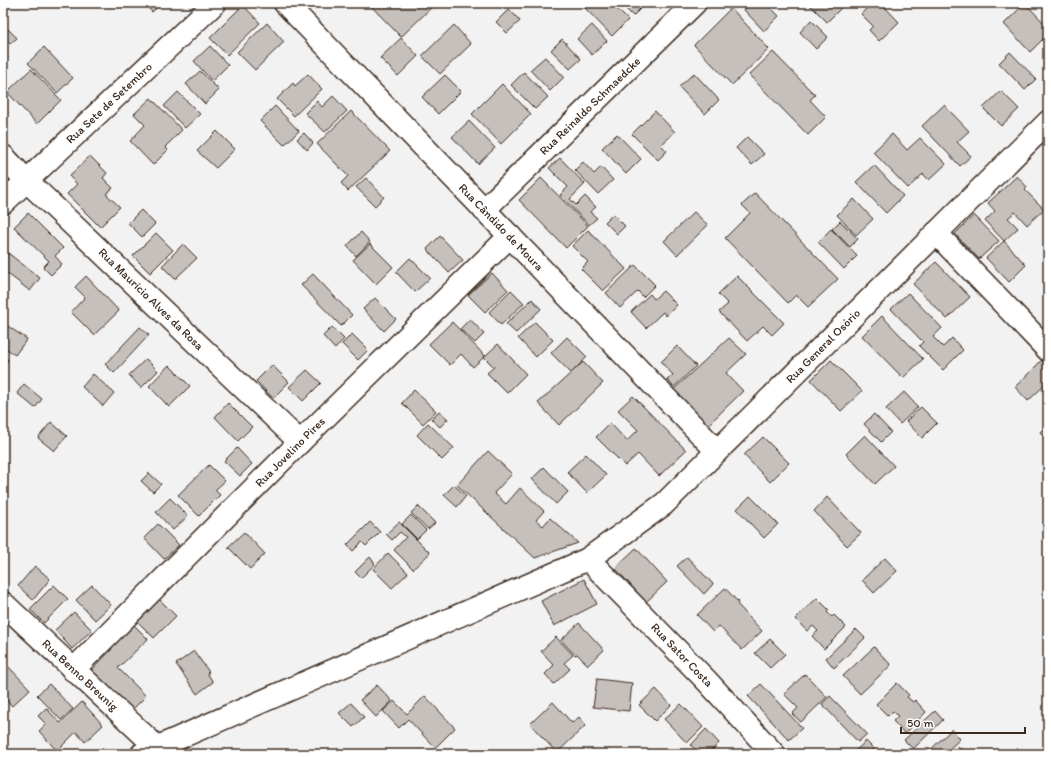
<svg xmlns="http://www.w3.org/2000/svg" width="1051" height="757" font-family="Itim,sans-serif">
<style>
.building{fill:#c6c0bd;stroke:#3b2a1e}
.lines{fill:none;stroke-linecap:round;stroke-linejoin:round}
.minor-casing{stroke:#3b2a1e;stroke-width:25}
.major-casing{stroke:#3b2a1e;stroke-width:25}
.minor{stroke:#fff;stroke-width:22}
.major{stroke:#fff;stroke-width:22}
.labels{text-anchor:middle;stroke-width:3.5;stroke-linejoin:round;paint-order:stroke}
.street-label{font-size:12px;fill:#3b2a1e;stroke:#fff}
</style>
<rect width="100%" height="100%" fill="#f3f2f2"/>
<filter id="ink" filterUnits="userSpaceOnUse"><feTurbulence type="fractalNoise" baseFrequency=".025" numOctaves="2"/><feDisplacementMap in="SourceGraphic" scale="8" xChannelSelector="R" yChannelSelector="G"/><feConvolveMatrix kernelMatrix="1 2 1 2 8 2 1 2 1" color-interpolation-filters="sRGB"/></filter>
<g filter="url(#ink)">
<g class="building">
<path d="M143 3H162L152 12Z"/>
<path d="M368 3H436L401 37Z"/>
<path d="M589 3H611L628 20 612 36 585 8Z"/>
<path d="M620 3H646L633 16Z"/>
<path d="M751 3H766L779 16 764 31 744 10Z"/>
<path d="M808 3H840L843 6 827 22Z"/>
<path d="M872 3H881L899 22 879 41 869 30 873 26 861 14Z"/>
<path d="M1025 3 1048 27V34L1030 52 1004 24Z"/>
<path d="M243 5 260 23 227 55 210 38Z"/>
<path d="M731 8 769 49 732 85 694 45Z"/>
<path d="M509 9 520 21 507 33 496 22Z"/>
<path d="M811 20 828 37 816 49 800 32Z"/>
<path d="M267 23 284 42 255 70 237 52Z"/>
<path d="M3 24 17 38 10 44 3 36Z"/>
<path d="M454 25 471 44 440 74 422 56Z"/>
<path d="M592 25 607 41 592 55 577 39Z"/>
<path d="M401 38 418 56 398 76 380 58Z"/>
<path d="M562 39 581 59 570 69 551 50Z"/>
<path d="M210 46 228 65 212 81 194 61Z"/>
<path d="M44 47 73 78 57 93 28 63Z"/>
<path d="M773 52 815 95 810 100 826 117 808 135 749 75Z"/>
<path d="M1010 52 1036 79 1025 90 999 63Z"/>
<path d="M545 57 564 77 550 91 530 70Z"/>
<path d="M31 69 61 100 37 124 7 92Z"/>
<path d="M200 71 219 90 205 104 186 84Z"/>
<path d="M524 72 548 97 535 109 511 85Z"/>
<path d="M694 73 719 100 705 114 679 87Z"/>
<path d="M308 74 322 89 294 116 277 99 293 83 295 86Z"/>
<path d="M445 75 461 91 438 114 422 97Z"/>
<path d="M502 84 531 114 501 144 472 114Z"/>
<path d="M1001 91 1019 109 1001 126 983 108Z"/>
<path d="M178 92 200 114 185 128 164 106Z"/>
<path d="M333 96 347 111 325 132 305 113 317 101 322 107Z"/>
<path d="M151 98 182 130 165 147 168 150 153 165 130 141 145 125 134 114Z"/>
<path d="M944 105 969 131 957 142 971 156 960 166 922 126Z"/>
<path d="M275 106 299 131 284 145 260 121Z"/>
<path d="M351 111 390 151 348 191 341 183 348 176 317 144Z"/>
<path d="M655 111 675 132 661 145 667 151 658 160 632 134Z"/>
<path d="M469 121 495 148 478 164 452 137Z"/>
<path d="M217 131 235 149 216 168 197 151Z"/>
<path d="M304 133 313 143 307 150 297 139Z"/>
<path d="M617 134 641 159 626 174 602 148Z"/>
<path d="M892 134 907 150 920 138 946 164 929 180 923 174 908 188 873 152Z"/>
<path d="M747 137 764 154 752 165 736 148Z"/>
<path d="M90 156 107 173 103 178 113 188 106 194 120 207 100 227 67 194 77 184 69 176Z"/>
<path d="M560 158 585 184 570 199 576 205 585 196 596 207 590 212 597 218 589 225 560 195 568 187 549 168Z"/>
<path d="M583 162 594 174 601 167 613 180 598 194 575 170Z"/>
<path d="M874 165 903 196 886 213 856 182Z"/>
<path d="M1017 176 1027 187 1025 190 1044 209 1027 225 1015 212 1008 218 1018 228 1004 241 985 221 995 211 988 203Z"/>
<path d="M366 178 384 197 375 206 356 187Z"/>
<path d="M541 178 588 226 566 248 519 200Z"/>
<path d="M755 193 838 279 808 307 796 295 788 303 725 238 750 213 742 205Z"/>
<path d="M854 199 873 219 856 235 837 215Z"/>
<path d="M141 210 155 224 142 237 128 223Z"/>
<path d="M694 212 708 225 677 255 664 241Z"/>
<path d="M28 213 63 248 55 256 62 264 51 275 43 267 49 261 14 227Z"/>
<path d="M613 214 625 226 617 234 605 222Z"/>
<path d="M974 215 999 241 979 259 955 234Z"/>
<path d="M840 221 858 239 850 247 832 229Z"/>
<path d="M831 229 857 256 844 269 818 242Z"/>
<path d="M588 230 626 269 603 291 581 269 588 262 572 246Z"/>
<path d="M361 232 370 242 356 256 347 246Z"/>
<path d="M156 233 173 250 150 273 133 256Z"/>
<path d="M440 236 463 260 449 273 427 249Z"/>
<path d="M1004 241 1026 265 1009 282 986 258Z"/>
<path d="M183 244 197 258 175 279 162 266Z"/>
<path d="M370 244 393 267 376 284 353 260Z"/>
<path d="M8 253 40 278 30 291 3 270V259Z"/>
<path d="M410 258 430 278 415 292 396 272Z"/>
<path d="M936 262 970 297 947 319 913 284Z"/>
<path d="M635 265 655 285 643 297 638 291 620 308 606 293Z"/>
<path d="M492 273 508 290 485 312 468 295Z"/>
<path d="M313 274 352 315 341 326 301 285Z"/>
<path d="M86 276 119 311 94 335 71 312 85 297 75 287Z"/>
<path d="M737 276 784 323 772 335 763 326 747 341 719 312 728 304 718 294Z"/>
<path d="M511 290 524 303 501 325 489 312Z"/>
<path d="M663 291 677 305 666 316 663 312 646 328 631 312 650 294 654 299Z"/>
<path d="M908 293 942 328 933 337 943 347 952 338 963 350 943 370 919 346 923 342 891 309Z"/>
<path d="M375 298 396 319 384 331 363 309Z"/>
<path d="M532 299 541 309 516 333 506 324Z"/>
<path d="M882 316 923 359 903 378 862 336Z"/>
<path d="M470 319 484 334 475 343 460 329Z"/>
<path d="M452 322 485 356 473 367 461 354 450 365 429 344Z"/>
<path d="M535 322 553 340 536 357 518 338Z"/>
<path d="M3 323 27 339 15 355 3 346Z"/>
<path d="M140 327 149 335 114 373 105 364Z"/>
<path d="M332 327 344 339 335 349 323 336Z"/>
<path d="M352 334 368 350 358 360 342 344Z"/>
<path d="M567 337 587 357 571 373 551 353Z"/>
<path d="M729 338 746 354 726 373 743 391 707 426 673 390Z"/>
<path d="M498 344 526 374 507 393 487 373 494 367 484 357Z"/>
<path d="M677 346 696 366 674 387 667 380 673 375 661 362Z"/>
<path d="M3 356 8 360 3 367Z"/>
<path d="M146 359 158 371 141 388 129 375Z"/>
<path d="M831 360 862 391 841 411 811 380Z"/>
<path d="M1042 360 1048 367V382L1028 401 1015 387Z"/>
<path d="M583 362 603 383 559 425 538 403Z"/>
<path d="M169 365 190 386 169 407 149 386Z"/>
<path d="M272 365 289 382 273 398 256 381Z"/>
<path d="M307 370 321 383 303 401 289 387Z"/>
<path d="M93 374 114 393 103 406 82 387Z"/>
<path d="M24 384 42 399 35 408 17 393Z"/>
<path d="M414 390 436 411 423 424 402 403Z"/>
<path d="M904 392 918 407 900 424 886 409Z"/>
<path d="M633 396 686 450 659 476 638 454 625 466 596 437 610 423 627 441 638 430 618 410Z"/>
<path d="M228 403 252 427 238 441 215 417Z"/>
<path d="M921 407 937 423 922 438 906 421Z"/>
<path d="M439 411 448 419 440 427 431 419Z"/>
<path d="M874 414 891 432 881 442 864 424Z"/>
<path d="M51 422 67 436 54 451 38 438Z"/>
<path d="M428 423 454 448 442 460 417 435Z"/>
<path d="M1048 424V441L1040 432Z"/>
<path d="M865 435 894 466 875 484 846 454Z"/>
<path d="M763 437 789 463 770 482 744 455Z"/>
<path d="M237 448 252 464 240 476 224 461Z"/>
<path d="M488 451 512 474 494 493 506 504 520 488 544 511 536 520 543 526 550 518 578 543 535 558 457 485Z"/>
<path d="M586 454 606 475 587 493 567 472Z"/>
<path d="M209 465 225 481 215 490 220 495 199 516 178 495Z"/>
<path d="M544 467 568 492 556 504 532 479Z"/>
<path d="M149 473 161 484 153 492 141 481Z"/>
<path d="M454 485 466 496 457 507 444 495Z"/>
<path d="M750 496 778 524 764 538 737 509Z"/>
<path d="M827 497 861 533 847 546 814 511Z"/>
<path d="M170 498 188 516 173 530 156 512Z"/>
<path d="M418 506 435 523 428 529 411 513Z"/>
<path d="M411 515 426 530 417 539 402 524Z"/>
<path d="M370 522 380 532 366 546 362 542 353 551 347 545Z"/>
<path d="M399 522 430 553 413 569 394 550 406 537 400 532 392 540 386 534Z"/>
<path d="M158 524 179 545 164 559 144 538Z"/>
<path d="M244 532 265 554 250 569 228 547Z"/>
<path d="M636 548 667 582 646 602 615 568Z"/>
<path d="M388 553 408 573 392 588 373 569Z"/>
<path d="M370 557 375 564 361 578 355 572Z"/>
<path d="M687 557 713 584 704 594 677 566Z"/>
<path d="M885 558 897 571 874 593 862 580Z"/>
<path d="M35 566 50 579 33 600 18 586Z"/>
<path d="M584 579 597 604 554 626 541 601Z"/>
<path d="M54 585 68 599 44 623 30 609Z"/>
<path d="M92 585 111 605 95 620 76 600Z"/>
<path d="M725 588 738 602 737 604 762 631 742 650 719 626 713 632 697 615Z"/>
<path d="M817 598 829 610 827 612 832 617 834 615 846 627 824 649 812 636 818 631 813 626 807 631 795 619Z"/>
<path d="M159 599 176 616 154 638 137 621Z"/>
<path d="M74 612 92 630 72 649 55 630Z"/>
<path d="M131 622 148 639 118 668 146 696 128 714 88 674 112 649 108 645Z"/>
<path d="M579 623 604 650 588 665 577 654 575 655 561 640Z"/>
<path d="M856 629 865 638 834 668 826 658Z"/>
<path d="M556 637 573 655 564 663 570 669 554 684 545 674 554 665 541 651Z"/>
<path d="M770 639 785 654 770 668 755 653Z"/>
<path d="M874 647 891 665 860 694 843 676Z"/>
<path d="M194 651 209 672 207 673 213 682 197 694 176 664Z"/>
<path d="M3 661 30 689 12 706 3 697Z"/>
<path d="M805 674 827 697 801 722 792 714 798 708 784 694Z"/>
<path d="M597 679 632 683 629 711 593 707Z"/>
<path d="M897 683 909 695 907 697 913 702 915 700 926 712 905 734 893 721 898 716 893 711 888 716 876 704Z"/>
<path d="M49 684 73 709 61 720 37 695Z"/>
<path d="M761 684 802 728 789 740 748 696Z"/>
<path d="M377 685 392 701 376 717 360 700Z"/>
<path d="M656 689 671 705 655 721 639 705Z"/>
<path d="M425 696 455 728 435 748 408 719 399 728 383 711 394 701 407 714Z"/>
<path d="M830 696 867 734 858 742 822 704Z"/>
<path d="M82 702 103 725 85 742 76 732 57 751 39 731 46 724 38 716 46 708 60 723Z"/>
<path d="M553 702 572 723 579 717 586 725 557 753 530 724Z"/>
<path d="M351 703 364 717 353 727 339 713Z"/>
<path d="M681 704 703 727 687 743 664 719Z"/>
<path d="M935 711 943 720 913 749 904 740Z"/>
<path d="M706 729 719 743 708 754H699L691 745Z"/>
<path d="M952 729 960 739 944 754H926Z"/>
<path d="M866 741 879 754H852Z"/>
<path d="M958 746 966 754H949Z"/>
</g>
<g class="lines">
<defs>
<g id="minor">
<path d="M285 3 717 451"/>
<path d="M3 156 27 181 300 442"/>
<path d="M3 203 215 3"/>
<path d="M484 210 695 3"/>
<path d="M936 233 1048 350"/>
<path d="M588 559 706 680 774 754"/>
<path d="M3 603 164 754"/>
<path d="M73 670 300 442 510 236"/>
</g>
<path id="major" d="M142 754 588 559 664 504 1048 122"/>
</defs>
<use href="#minor" class="minor-casing"/>
<use href="#major" class="major-casing"/>
<use href="#minor" class="minor"/>
<use href="#major" class="major"/>
</g>
</g>
<g class="labels">
<g class="street-label">
<text transform="translate(109 103) rotate(-43)" y="4">Rua Sete de Setembro</text>
<text transform="translate(590 106) rotate(-44)" y="4">Rua Reinaldo Schmaedcke</text>
<text transform="translate(501 227) rotate(46)" y="4">Rua Cândido de Moura</text>
<text transform="translate(151 299) rotate(44)" y="4">Rua Maurício Alves da Rosa</text>
<text transform="translate(823 346) rotate(-45)" y="4">Rua General Osório</text>
<text transform="translate(290 452) rotate(-45)" y="4">Rua Jovelino Pires</text>
<text transform="translate(682 655) rotate(46)" y="4">Rua Sator Costa</text>
<text transform="translate(80 675) rotate(43)" y="4">Rua Benno Breunig</text>
</g>
</g>
<rect width="1051" height="757" fill="none" stroke="#fff" stroke-width="16"/>
<rect x="8" y="8" width="1035" height="741" fill="none" stroke="#3b2a1e" stroke-width="1.5" filter="url(#ink)"/>
<path d="M901 727v6h124v-6" fill="none" stroke="#3b2a1e" stroke-width="2"/>
<text x="907" y="727" font-size="12" fill="#3b2a1e" stroke="#ffffff" stroke-width="3" paint-order="stroke">50 m</text>
</svg>
